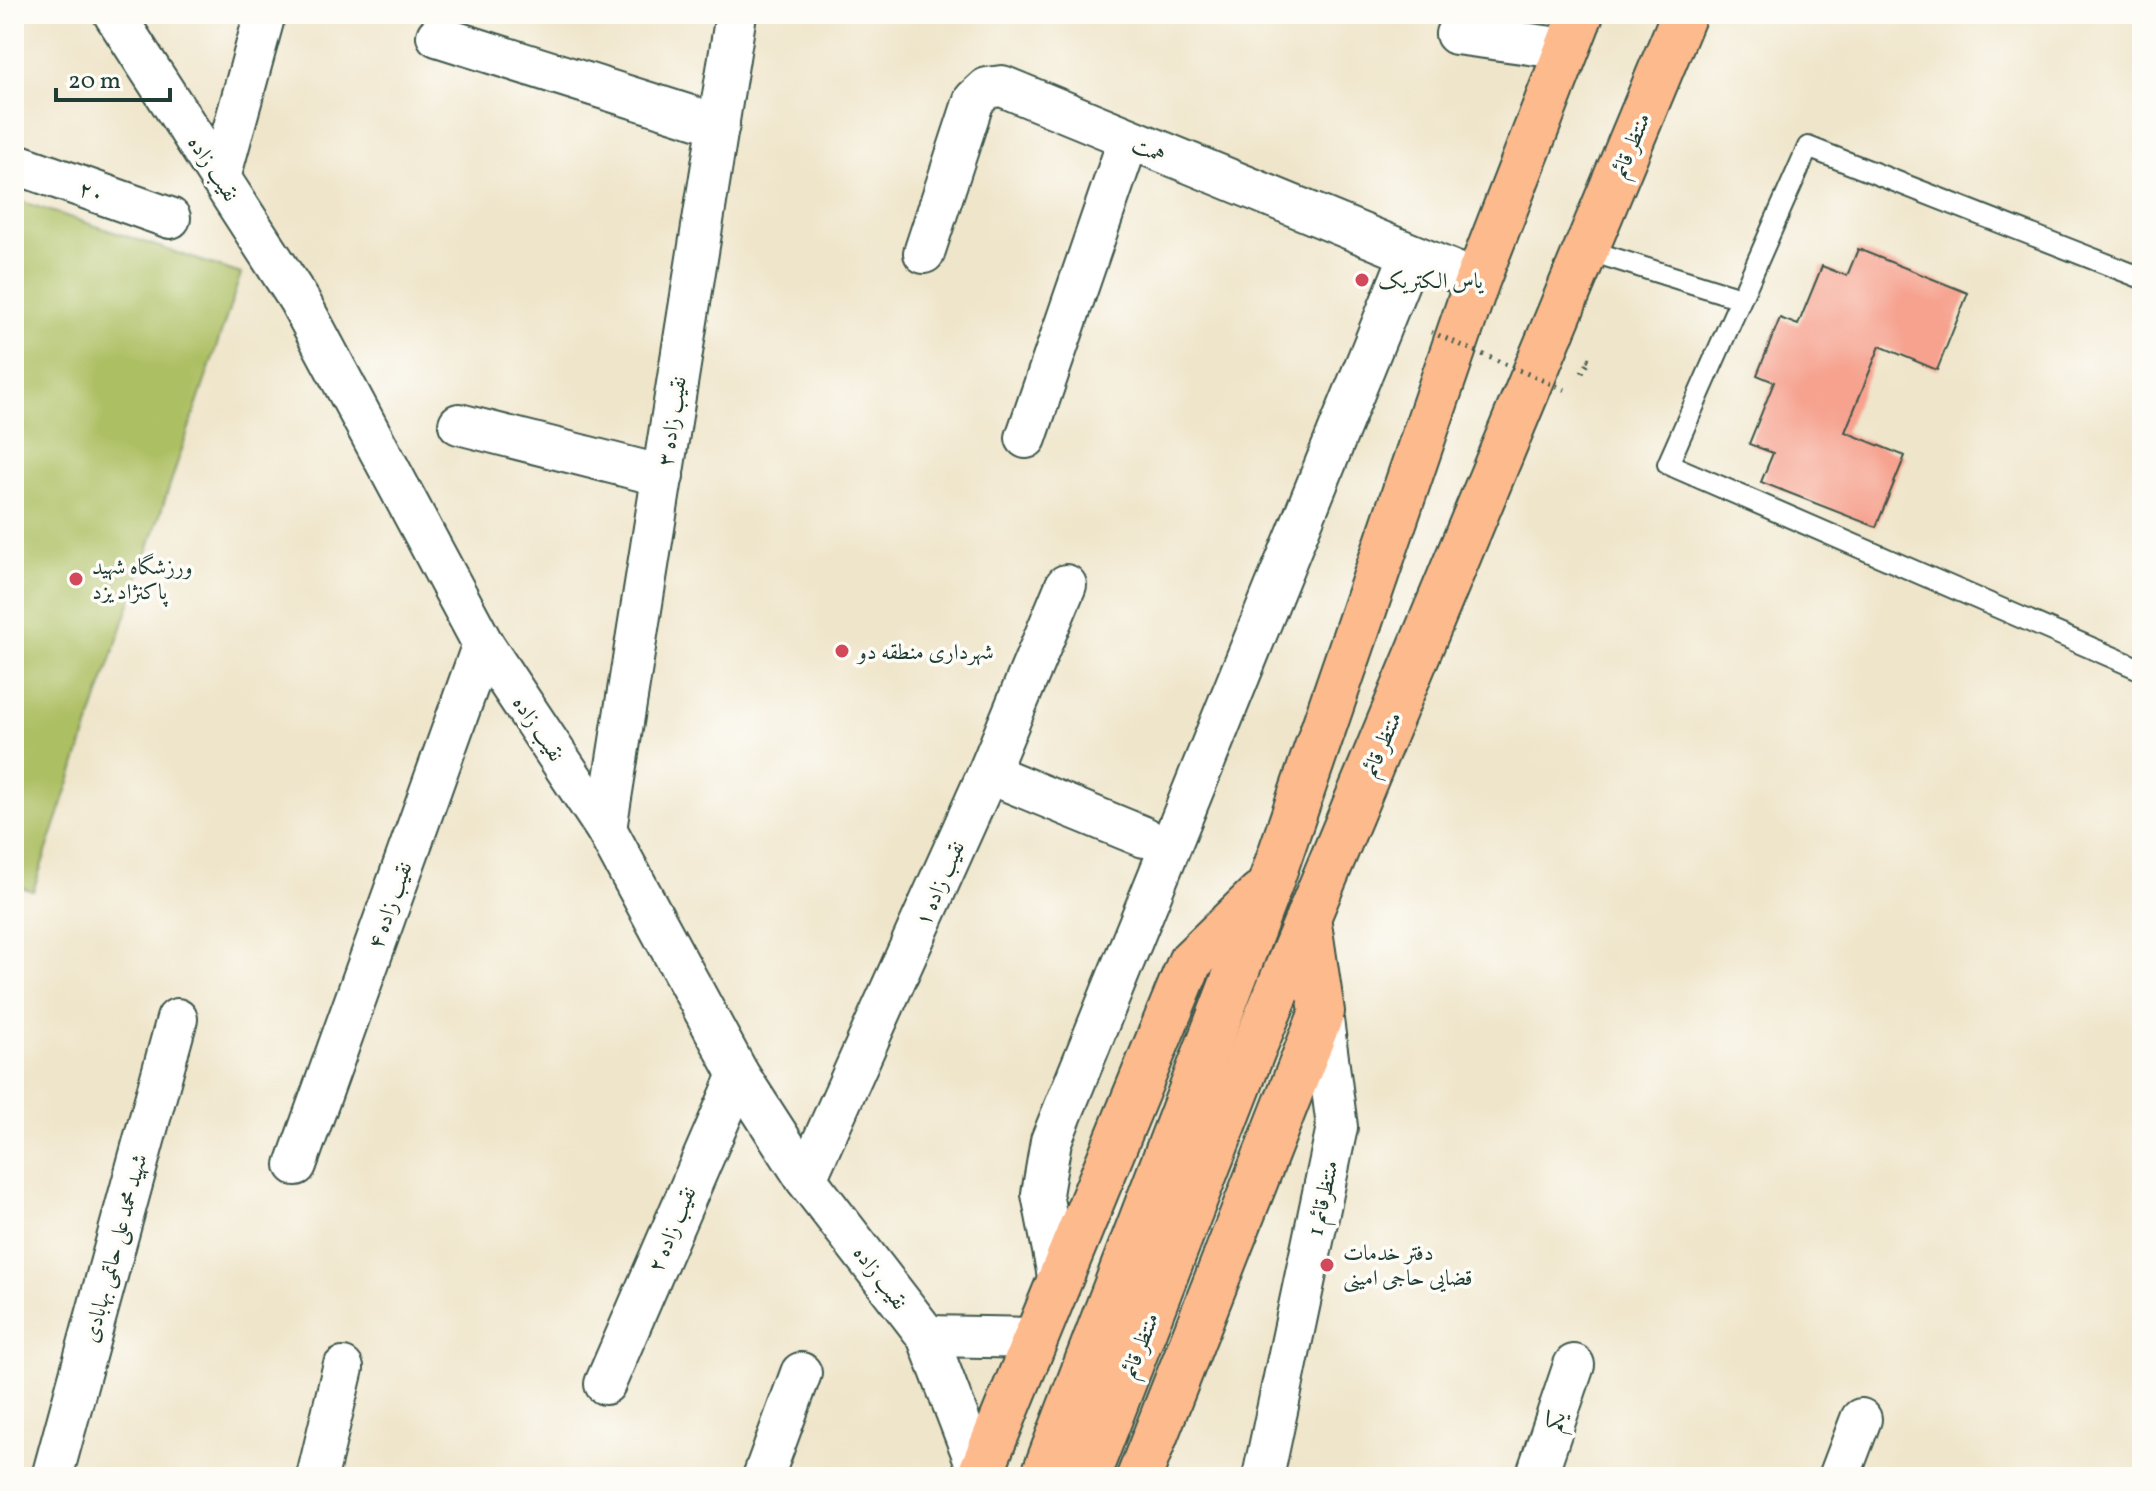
<svg xmlns="http://www.w3.org/2000/svg" width="2156" height="1491" font-family="Vollkorn,Amiri,serif">
<style>
.green{fill:#adbf63;stroke:#667e4c;stroke-width:2}
.building{fill:#f6a28f}
.lines{fill:none;stroke-linecap:round;stroke-linejoin:round}
.service-casing{stroke:#3e564a;stroke-width:24}
.minor-casing{stroke:#3e564a;stroke-width:44}
.primary-casing{stroke:#3e564a;stroke-width:48}
.path{stroke:#3e564a;stroke-width:5;stroke-dasharray:2 6;stroke-linecap:butt}
.service{stroke:#fff;stroke-width:20}
.minor{stroke:#fff;stroke-width:40}
.primary{stroke:#fcba8d;stroke-width:44}
.path-bridge{stroke:#3e564a;stroke-width:5;stroke-dasharray:2 6;stroke-linecap:butt}
.poi-dot{fill:#d1495b;stroke:#fdfcf7;stroke-width:3}
.labels{text-anchor:middle;stroke-width:7;stroke-linejoin:round;paint-order:stroke}
.street-label{font-size:22px;fill:#1f3d34;stroke:#fdfcf7}
.poi-label{font-size:22px;fill:#1f3d34;stroke:#fdfcf7;text-anchor:start}
</style>
<rect width="100%" height="100%" fill="#fdfcf7"/>
<filter id="ink" filterUnits="userSpaceOnUse"><feTurbulence type="fractalNoise" baseFrequency=".0125" numOctaves="2"/><feDisplacementMap in="SourceGraphic" scale="16" xChannelSelector="R" yChannelSelector="G"/><feConvolveMatrix kernelMatrix="1 2 1 2 8 2 1 2 1" color-interpolation-filters="sRGB"/></filter>
<filter id="wash" filterUnits="userSpaceOnUse"><feTurbulence type="fractalNoise" baseFrequency=".006" numOctaves="4" result="noise"/><feDisplacementMap in="SourceGraphic" scale="32" xChannelSelector="R" yChannelSelector="G"/><feGaussianBlur stdDeviation="1.8" result="paint"/><feColorMatrix in="noise" values="0 0 0 0 0 0 0 0 0 0 0 0 0 0 0 0 0 1.4 0 .05"/><feComposite in="paint" operator="in"/></filter>
<g filter="url(#wash)">
<rect width="100%" height="100%" fill="#efe5ca"/>
<path class="green" d="M14 199 241 274 33 891 14 885Z"/>
<g id="blocks">
<path class="building" d="M1858 249 1968 293 1937 370 1880 346 1845 432 1905 456 1876 527 1761 482 1773 453 1749 444 1774 382 1757 375 1780 318 1798 325 1822 266 1847 276Z"/>
</g>
</g>
<g filter="url(#ink)">
<use href="#blocks" fill-opacity="0" stroke="#3e564a" stroke-width="2"/>
<g class="lines">
<defs>
<g id="service">
<path d="M1587 250 1740 298"/>
<path d="M2142 278 1808 147 1668 464 2142 670"/>
</g>
<g id="minor">
<path d="M114 14 299 300 483 644 606 829 739 1075 806 1179 927 1336 980 1474"/>
<path d="M1456 34 1567 49"/>
<path d="M437 36 719 125"/>
<path d="M14 163 170 218"/>
<path d="M220 178 265 14"/>
<path d="M924 253 974 100 987 88 1002 86 1477 281"/>
<path d="M459 424 663 476"/>
<path d="M1026 438 1128 141"/>
<path d="M988 773 1144 837"/>
<path d="M606 829 736 14"/>
<path d="M296 1165 483 644"/>
<path d="M806 1179 988 773 1066 585"/>
<path d="M1059 1281 1042 1194 1051 1141 1410 255"/>
<path d="M927 1336 1036 1338"/>
<path d="M605 1384 739 1075"/>
<path d="M52 1477 177 1019"/>
<path d="M317 1477 343 1368"/>
<path d="M763 1477 801 1373"/>
<path d="M1263 1477 1337 1127 1322 1012"/>
<path d="M1536 1477 1574 1365"/>
<path d="M1839 1477 1861 1419"/>
</g>
<g id="primary">
<path d="M979 1477 1190 962 1260 894"/>
<path d="M1043 1477 1270 884 1477 281 1581 14"/>
<path d="M1087 1477 1253 1050 1684 14"/>
<path d="M1139 1477 1322 1012 1308 917"/>
</g>
</defs>
<use href="#service" class="service-casing"/>
<use href="#minor" class="minor-casing"/>
<use href="#primary" class="primary-casing"/>
<path class="path" d="M1582 373 1590 360 1583 357"/>
<use href="#service" class="service"/>
<use href="#minor" class="minor"/>
<use href="#primary" class="primary"/>
<path class="path-bridge" d="M1431 332 1570 392"/>
</g>
</g>
<g class="poi-dot">
<circle cx="1362" cy="280" r="8"/>
<circle cx="76" cy="579" r="8"/>
<circle cx="842" cy="651" r="8"/>
<circle cx="1327" cy="1265" r="8"/>
</g>
<g class="labels">
<g class="street-label">
<text transform="translate(1630 145) rotate(-68)" y="8">منتظر قائم</text>
<text transform="translate(1149 149) rotate(22)" y="8">همت</text>
<text transform="translate(214 168) rotate(57)" y="8">نقیب زاده</text>
<text transform="translate(92 191) rotate(20)" y="8">۲۰</text>
<text transform="translate(671 421) rotate(-81)" y="8">نقیب زاده ۳</text>
<text transform="translate(539 728) rotate(56)" y="8">نقیب زاده</text>
<text transform="translate(1381 744) rotate(-67)" y="8">منتظر قائم</text>
<text transform="translate(939 883) rotate(-66)" y="8">نقیب زاده ۱</text>
<text transform="translate(389 905) rotate(-70)" y="8">نقیب زاده ۴</text>
<text transform="translate(1322 1198) rotate(-78)" y="8">منتظرقائم 1</text>
<text transform="translate(671 1229) rotate(-67)" y="8">نقیب زاده ۲</text>
<text transform="translate(114 1248) rotate(-75)" y="8">شهید محمد علی حاتمی بهابادی</text>
<text transform="translate(881 1277) rotate(53)" y="8">نقیب زاده</text>
<text transform="translate(1139 1345) rotate(-69)" y="8">منتظر قائم</text>
<text transform="translate(1555 1421) rotate(-71)" y="8">یکم</text>
</g>
<g class="poi-label">
<text x="1378" y="288">یاس الکتریک</text>
<text x="92" y="574">ورزشگاه شهید<tspan x="92" dy="25">پاکنژاد یزد</tspan></text>
<text x="858" y="659">شهرداری منطقه دو</text>
<text x="1343" y="1260">دفتر خدمات<tspan x="1343" dy="25">قضایی حاجی امینی</tspan></text>
</g>
</g>
<rect width="2156" height="1491" fill="none" stroke="#fdfcf7" stroke-width="48"/>
<path d="M56 88v12h114v-12" fill="none" stroke="#1f3d34" stroke-width="4"/>
<text x="68" y="88" font-size="24" fill="#1f3d34" stroke="#fdfcf7" stroke-width="6" paint-order="stroke">20 m</text>
</svg>
